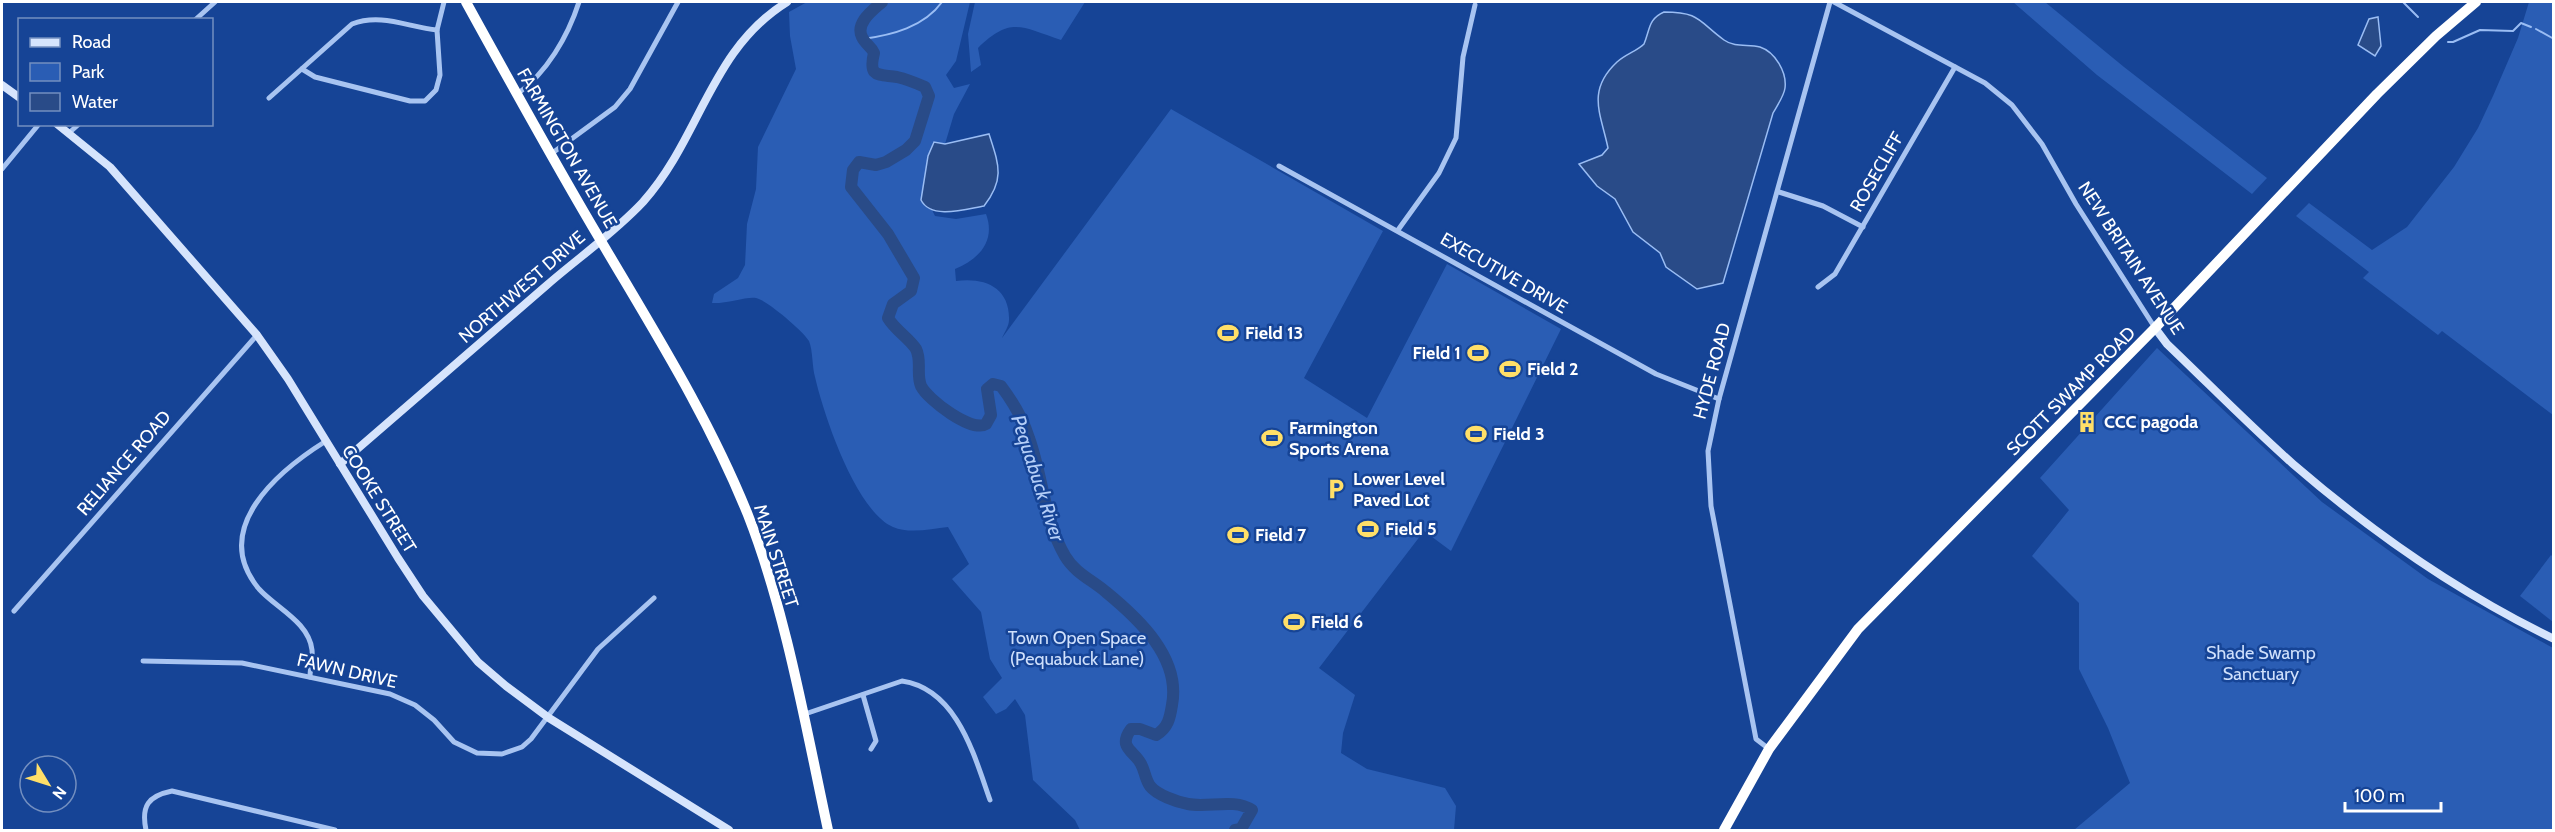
<svg xmlns="http://www.w3.org/2000/svg" width="2555" height="832" font-family="Cabin,sans-serif">
<style>
.green{fill:#2a5db4}
.water{fill:#294b88;stroke:#9abdf4;stroke-width:1.5}
.lines{fill:none;stroke-linecap:round;stroke-linejoin:round}
.stream{stroke:#9abdf4;stroke-width:2}
.river{stroke:#294b88;stroke-width:12}
.street{stroke:#a8c4f1;stroke-width:5}
.secondary{stroke:#d6e4fc;stroke-width:8}
.highway{stroke:#fff;stroke-width:10}
.labels{text-anchor:middle;stroke-width:5;stroke-linejoin:round;paint-order:stroke}
.street-label{font-size:18px;fill:#fff;stroke:#164496}
.poi-label{font-size:18px;font-weight:bold;fill:#fff;stroke:#164496;text-anchor:start}
.park-label{font-size:18px;fill:#cfe0fc;stroke:#164496}
.water-label{font-size:20px;font-style:italic;fill:#b4cef8;stroke:#164496}
</style>
<rect width="100%" height="100%" fill="#164496"/>
<g class="green">
<path d="M807 2H970L956 61 946 75 954 88 970 84 954 114 945 144 933 142 922 200 925 206 932 210 935 216 956 219 986 214C996 241 979 259 955 269L956 281C984 277 1010 287 1009 320 1009 326 1004 333 1002 338L1171 109 1383 231 1304 378 1367 418 1447 264 1561 329 1451 551 1424 531 1319 668 1355 695 1343 733 1341 753 1367 769 1445 788 1456 806 1454 830H1080L1075 820 1033 780 1025 715 1015 699 1006 709 996 714 983 697 1002 678 990 659 981 612 952 579 969 564 948 527C931 529 909 534 893 527 856 511 824 416 815 377 812 366 813 351 809 341 804 332 767 300 756 298 748 296 726 304 712 303L714 294 738 278 745 265 747 224 756 189 758 147 796 69 790 36 789 12Z"/>
<path d="M975 2H1085L1061 40C1021 27 1011 16 978 48L981 65 971 72 968 34Z"/>
<path d="M2013 2H2045L2124 67 2267 178 2252 194 2097 75Z"/>
<path d="M2529 2H2553V415L2442 331 2438 335 2363 278 2369 272 2296 216 2309 203 2372 250 2407 227 2454 167 2478 128 2493 96 2518 38Z"/>
<path d="M2157 348 2322 502 2428 579 2553 648V830H2074L2130 783 2108 728 2079 669V603L2032 556 2069 510 2040 478Z"/>
<path d="M2551 555 2554 558 2553 622 2520 596Z"/>
</g>
<g class="water">
<path d="M1664 12C1700 12 1698 21 1724 40 1735 48 1748 44 1760 47 1775 52 1787 72 1785 88 1784 96 1777 106 1773 113L1723 283 1697 289 1666 267 1660 253 1633 232 1615 199 1597 186 1579 164 1602 155 1608 148C1601 114 1586 91 1617 62 1626 54 1637 51 1644 44 1650 30 1648 19 1664 12Z"/>
<path d="M2378 17 2381 46 2375 56 2358 45 2369 19Z"/>
<path d="M989 134C999 165 1005 179 984 206 966 209 931 220 921 200L928 156 934 142 945 144Z"/>
</g>
<g class="lines">
<g class="stream">
<path d="M2403 2 2418 17"/>
<path d="M2536 29 2554 39"/>
<path d="M863 39C892 35 924 27 942 2"/>
<path d="M2448 42H2453L2480 30 2513 31 2521 23 2531 27"/>
</g>
<path class="river" d="M882 2C873 10 855 23 862 37 865 44 871 46 874 53 868 78 878 74 897 77 906 79 916 83 925 87L929 96 915 141 906 150 886 162 876 165 859 162 853 170 851 187 888 234 914 278 911 291 893 304 888 318C895 330 909 338 916 349 922 361 916 374 921 386 928 400 972 433 986 424L991 415 987 389 993 384 1001 386C1013 402 1023 419 1029 438 1043 477 1044 520 1065 556 1075 573 1092 580 1106 592 1139 619 1181 658 1172 705 1170 718 1168 728 1156 735L1140 729H1131C1117 748 1135 751 1141 764 1145 771 1145 779 1150 786 1157 795 1177 802 1188 804 1208 808 1234 798 1252 810L1241 829 1235 830"/>
<g class="street">
<path d="M1834 2 1985 83 2012 105 2042 144 2076 204 2155 328"/>
<path d="M195 20 215 2"/>
<path d="M302 69 315 77 410 101H425L436 90 440 75 437 30"/>
<path d="M516 95C547 73 568 36 579 2"/>
<path d="M269 98 352 24C381 13 408 27 437 30L444 2"/>
<path d="M70 132 79 124"/>
<path d="M551 154 615 107 630 89 678 2"/>
<path d="M1279 166 1656 374 1719 399"/>
<path d="M2 169 39 124"/>
<path d="M1779 192 1823 206 1863 227"/>
<path d="M1398 230 1439 173 1456 138 1463 57 1475 5"/>
<path d="M1818 287 1835 274 1955 67"/>
<path d="M14 611 257 335"/>
<path d="M143 661 242 663 390 694 415 705 434 720 454 742 477 753 502 754 522 747 531 739 598 649 654 598"/>
<path d="M310 677C310 668 313 658 312 650 309 622 276 608 259 589 209 529 278 471 326 441"/>
<path d="M863 695 876 741 871 749"/>
<path d="M805 714 902 681C957 689 974 755 990 800"/>
<path d="M1769 749 1756 739 1711 506 1708 451 1719 399 1830 2"/>
<path d="M146 830C141 806 148 796 172 791L335 830"/>
</g>
<g class="secondary">
<path d="M2 85 20 98"/>
<path d="M57 124 110 167 257 335 288 379 398 558 423 596 478 662 506 686 549 718 729 830"/>
<path d="M2155 328 2167 344C2209 384 2250 426 2293 464 2373 533 2459 593 2554 639"/>
<path d="M340 464C409 404 478 345 547 285 578 258 614 233 643 202 701 137 710 50 787 2"/>
</g>
<g class="highway">
<path d="M466 2C510 82 554 162 601 241 654 331 709 418 748 515 786 612 806 728 828 830"/>
<path d="M1724 830 1769 749 1858 629 2155 328 2377 94 2436 36 2476 2"/>
</g>
</g>
<defs>
<symbol id="stadium-bare" viewBox="-9 -9 18 18"><path d="M0-5a6.5 5 0 1 0 0 10a6.5 5 0 1 0 0-10ZM-3.5-1.8h7v3.6h-7Z" fill="#ffdf68" stroke="#164496" stroke-width="2.5" paint-order="stroke"/></symbol>
<symbol id="building-bare" viewBox="-9 -9 18 18"><path d="M-4-6H4V6H1V3H-1V6H-4ZM-2.5-4.3h1.7v1.8h-1.7ZM.8-4.3h1.7v1.8H.8ZM-2.5-1h1.7V.8h-1.7ZM.8-1h1.7V.8H.8Z" fill="#ffdf68" stroke="#164496" stroke-width="2.5" paint-order="stroke"/></symbol>
<symbol id="parking-bare" viewBox="-9 -9 18 18"><path d="M-3.5-5.5H1a3.5 3.5 0 0 1 0 7H-1V5.5H-3.5ZM-1-3.4V-.6H.8a1.4 1.4 0 0 0 0-2.8Z" fill="#ffdf68" stroke="#164496" stroke-width="2.5" paint-order="stroke"/></symbol>
</defs>
<g fill-rule="evenodd">
<use href="#stadium-bare" x="1213" y="318" width="30" height="30"/>
<use href="#stadium-bare" x="1463" y="338" width="30" height="30"/>
<use href="#stadium-bare" x="1495" y="354" width="30" height="30"/>
<use href="#building-bare" x="2072" y="407" width="30" height="30"/>
<use href="#stadium-bare" x="1461" y="419" width="30" height="30"/>
<use href="#stadium-bare" x="1257" y="423" width="30" height="30"/>
<use href="#parking-bare" x="1321" y="474" width="30" height="30"/>
<use href="#stadium-bare" x="1353" y="514" width="30" height="30"/>
<use href="#stadium-bare" x="1223" y="520" width="30" height="30"/>
<use href="#stadium-bare" x="1279" y="607" width="30" height="30"/>
</g>
<g class="labels">
<g class="street-label">
<text transform="translate(567 148) rotate(60)" y="6">FARMINGTON AVENUE</text>
<text transform="translate(1877 172) rotate(-60)" y="6">ROSECLIFF</text>
<text transform="translate(2131 258) rotate(57)" y="6">NEW BRITAIN AVENUE</text>
<text transform="translate(1504 273) rotate(30)" y="6">EXECUTIVE DRIVE</text>
<text transform="translate(522 287) rotate(-41)" y="6">NORTHWEST DRIVE</text>
<text transform="translate(1712 371) rotate(-75)" y="6">HYDE ROAD</text>
<text transform="translate(2071 391) rotate(-45)" y="6">SCOTT SWAMP ROAD</text>
<text transform="translate(124 463) rotate(-49)" y="6">RELIANCE ROAD</text>
<text transform="translate(379 499) rotate(58)" y="6">COOKE STREET</text>
<text transform="translate(776 556) rotate(72)" y="6">MAIN STREET</text>
<text transform="translate(347 671) rotate(13)" y="6">FAWN DRIVE</text>
</g>
<g class="poi-label">
<text x="1245" y="339">Field 13</text>
<text x="1461" y="359" text-anchor="end">Field 1</text>
<text x="1527" y="375">Field 2</text>
<text x="2104" y="428">CCC pagoda</text>
<text x="1289" y="434">Farmington<tspan x="1289" dy="21">Sports Arena</tspan></text>
<text x="1493" y="440">Field 3</text>
<text x="1353" y="485">Lower Level<tspan x="1353" dy="21">Paved Lot</tspan></text>
<text x="1385" y="535">Field 5</text>
<text x="1255" y="541">Field 7</text>
<text x="1311" y="628">Field 6</text>
</g>
<g class="park-label">
<text x="1077" y="644">Town Open Space<tspan x="1077" dy="21">(Pequabuck Lane)</tspan></text>
<text x="2261" y="659">Shade Swamp<tspan x="2261" dy="21">Sanctuary</tspan></text>
</g>
<g class="water-label">
<text transform="translate(1038 478) rotate(72)" y="7">Pequabuck River</text>
</g>
</g>
<rect width="2555" height="832" fill="none" stroke="#ffffff" stroke-width="6"/>
<rect x="18" y="18" width="195" height="108" fill="#164496" stroke="#738fc0" stroke-width="1.5"/>
<rect x="30" y="38" width="30" height="9" fill="#d6e4fc" stroke="#738fc0" stroke-width="1.5"/>
<text x="72" y="48" font-size="18" fill="#ffffff">Road</text>
<rect x="30" y="63" width="30" height="18" fill="#2a5db4" stroke="#738fc0" stroke-width="1.5"/>
<text x="72" y="78" font-size="18" fill="#ffffff">Park</text>
<rect x="30" y="93" width="30" height="18" fill="#294b88" stroke="#738fc0" stroke-width="1.5"/>
<text x="72" y="108" font-size="18" fill="#ffffff">Water</text>
<g transform="translate(48 784) rotate(128)"><circle r="28" fill="#164496" stroke="#738fc0" stroke-width="1.5"/>
<path d="M0-4.5L10 22L0 15L-10 22Z" fill="#ffdf68"/>
<text y="-9" font-size="16" font-weight="bold" text-anchor="middle" fill="#ffffff">N</text>
</g>
<path d="M2345 802v9h96v-9" fill="none" stroke="#ffffff" stroke-width="3"/>
<text x="2354" y="802" font-size="18" fill="#ffffff" stroke="#164496" stroke-width="4.5" paint-order="stroke">100 m</text>
</svg>
